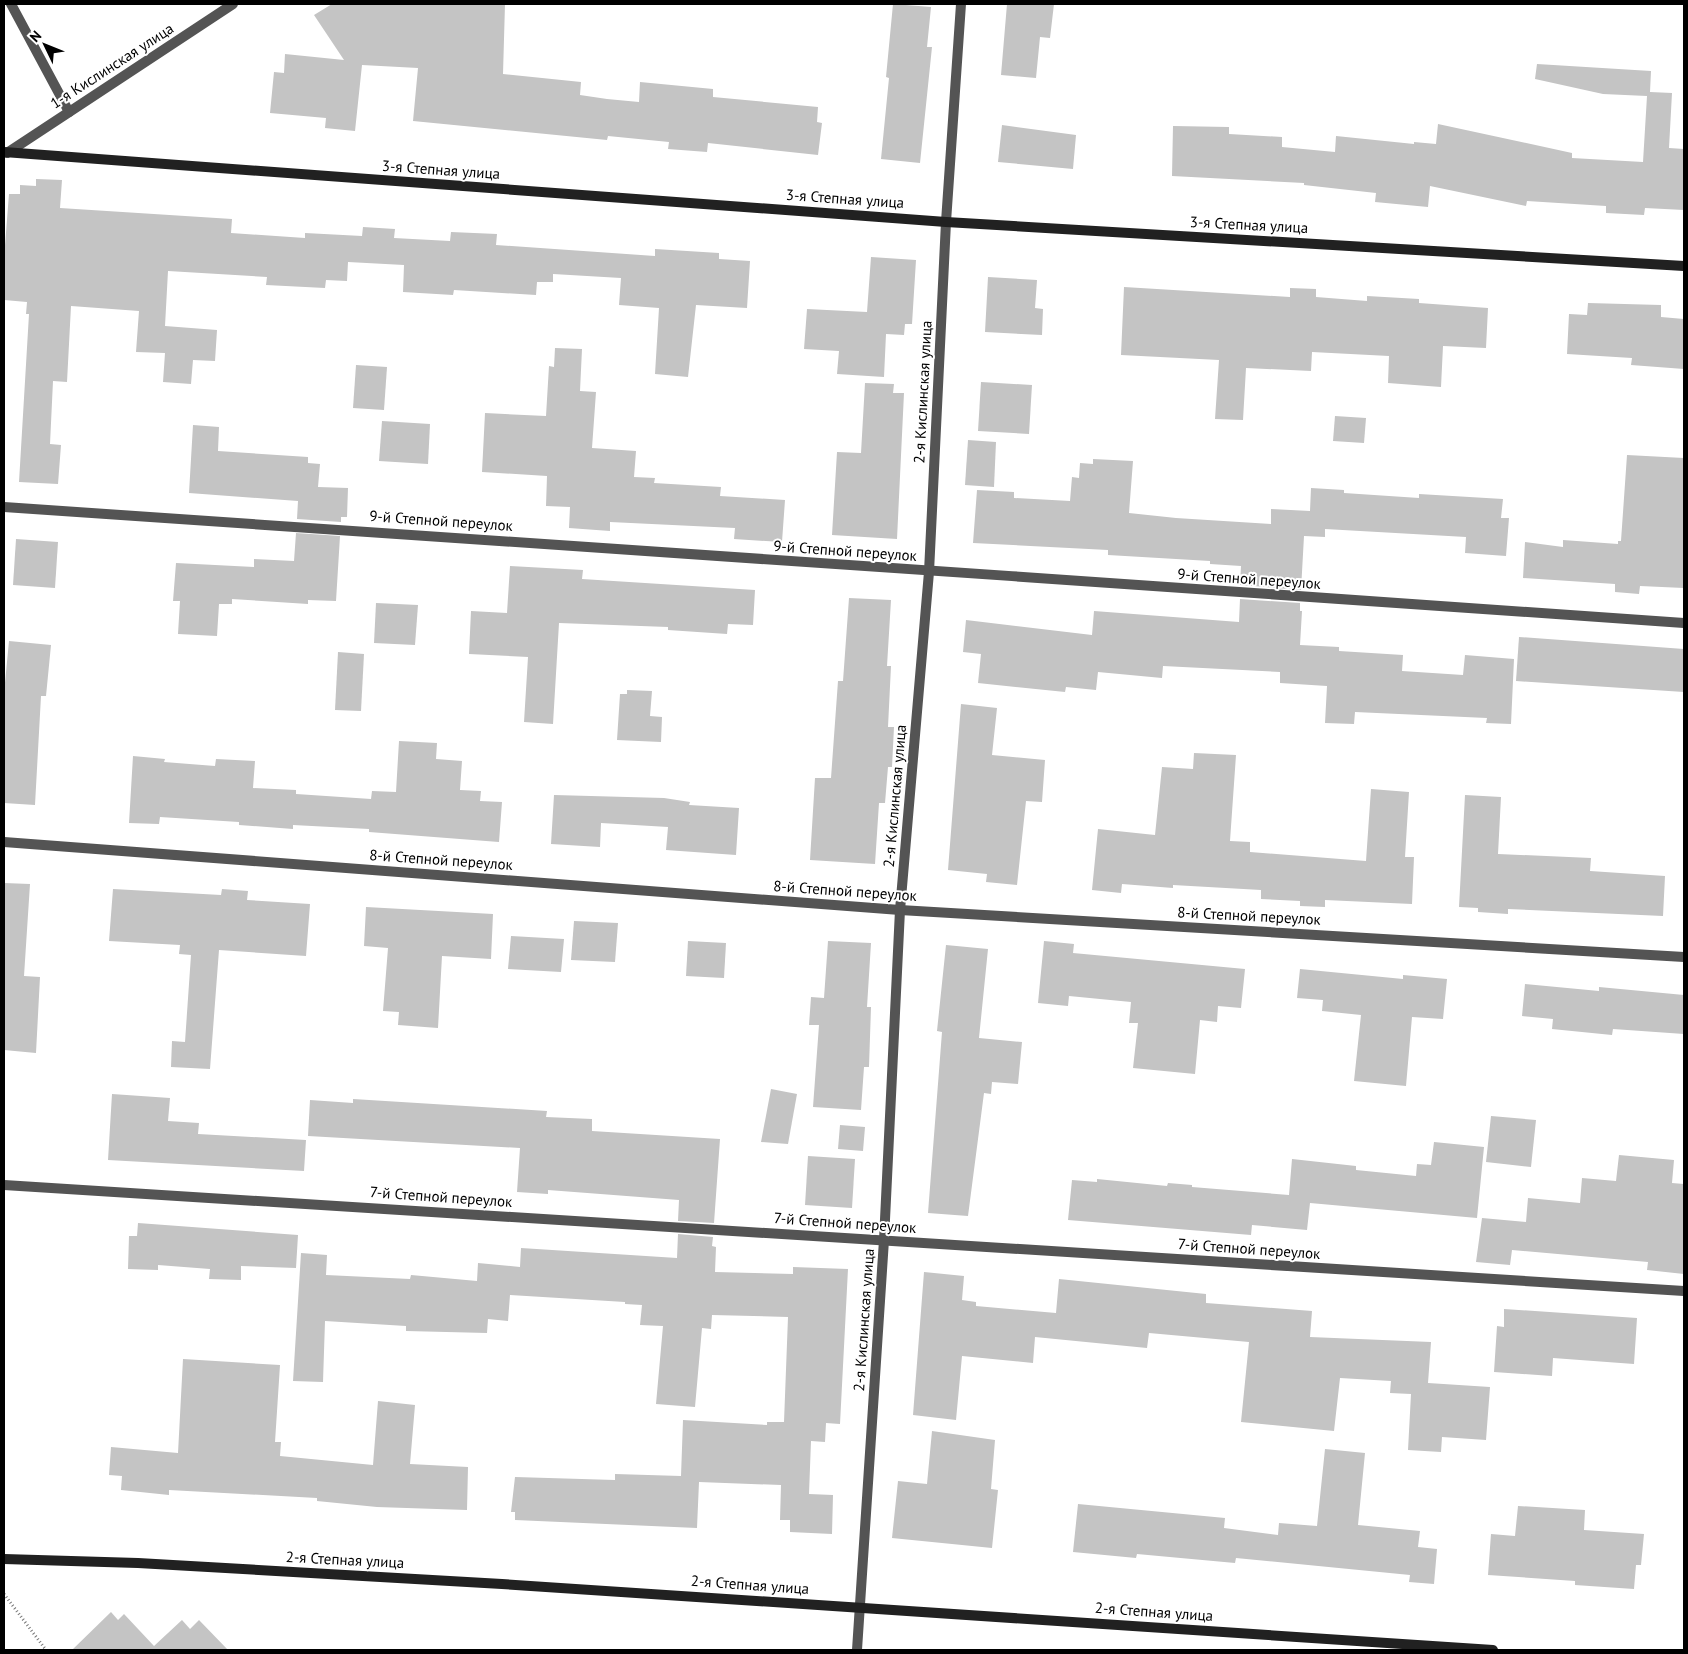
<svg xmlns="http://www.w3.org/2000/svg" width="1688" height="1654" font-family="'PT Sans',sans-serif">
<style>
.building{fill:#c4c4c4}
.lines{fill:none;stroke-linecap:round;stroke-linejoin:round}
.path{stroke:#767676;stroke-width:3;stroke-dasharray:1 2.5;stroke-linecap:butt}
.lane{stroke:#545454;stroke-width:10}
.street{stroke:#545454;stroke-width:10}
.secondary{stroke:#212121;stroke-width:10}
.labels{text-anchor:middle;stroke-width:4;stroke-linejoin:round;paint-order:stroke}
.street-label{font-size:15px;fill:#000;stroke:#fff}
</style>
<rect width="100%" height="100%" fill="#fff"/>
<g class="building">
<path d="M332 4H505L503 74 581 82 580 95 607 99 639 102 640 82 713 89V97L818 107 817 122 822 123 818 155 708 143 707 152 668 149 669 142 608 136 607 140 413 121 418 68 362 65 355 131 325 128 326 118 270 113 274 72 284 73 285 54 344 60 314 15Z"/>
<path d="M893 4 931 7 927 47H932L920 163 881 159 889 78 886 77Z"/>
<path d="M1007 4H1054L1050 38 1040 37 1036 78 1001 75Z"/>
<path d="M1537 64 1651 71 1650 92 1672 93 1669 148 1684 149V210L1645 208 1644 215 1606 213V206L1527 201 1526 206 1430 186 1428 207 1375 202 1376 193 1304 185V183L1172 176 1173 126 1229 127V134L1282 137V147L1335 152 1336 136 1414 144V142L1436 144 1438 124 1572 153V158L1643 162 1647 96 1603 94 1535 79Z"/>
<path d="M1002 125 1076 135 1073 169 998 162Z"/>
<path d="M36 179 62 180 60 208 232 219 231 233 305 238V233L362 236 363 227 395 229 394 238 450 241 451 232 497 234 496 245 655 256V249L719 253V259L750 261 747 308 696 305 688 377 655 374 659 308 619 305 621 278 553 274V282H537L536 295 454 290 453 295 403 292 404 265 348 262 347 281 326 280 325 288 266 285 267 277 168 271 165 326 217 330 215 361 193 360 191 384 163 382 165 353 136 352 139 311 71 306 67 382 53 381 50 444 61 445 58 484 19 482 29 314H26L27 302 4 300V258L9 194H20V185L36 186Z"/>
<path d="M871 257 916 260 912 324H905L904 335 886 334 884 377 837 374 839 351 804 349 807 309 867 312Z"/>
<path d="M988 277 1037 280 1035 308 1043 309 1042 335 985 332Z"/>
<path d="M1124 287 1290 297V288L1316 289V297L1367 301V296L1419 299V303L1488 308 1486 348 1443 346 1441 387 1388 383 1389 356 1312 352 1311 371 1246 368 1243 420 1215 419 1219 360 1121 355Z"/>
<path d="M1588 303 1661 305V317L1684 319V369L1631 365 1632 358 1567 354 1569 314 1587 315Z"/>
<path d="M555 348 582 349 580 391 596 392 592 448 636 451 634 477 655 478 654 483 721 487 720 496 785 500 782 542 734 539 735 528 610 522V531L569 528 570 507 546 506 547 476 482 472 485 413 546 416 549 366 554 367Z"/>
<path d="M356 365 387 367 384 410 353 408Z"/>
<path d="M981 382 1032 385 1029 434 978 431Z"/>
<path d="M865 383 894 384 893 393H904L897 539 832 535 837 452 861 453Z"/>
<path d="M1335 416 1366 418 1364 443 1333 441Z"/>
<path d="M382 421 430 424 428 464 379 461Z"/>
<path d="M193 425 219 427 218 451 308 457V463L320 464 318 487 348 488 347 517H341V522L297 519 298 501 189 493Z"/>
<path d="M968 440 996 442 994 487 965 485Z"/>
<path d="M1627 455 1684 458V588L1640 586 1639 594 1615 592V584L1523 578 1525 542 1563 547V540L1618 544V541H1621Z"/>
<path d="M1093 459 1133 461 1129 513 1176 518 1271 524V509L1310 511 1311 488 1344 490V493L1419 498V494L1503 499 1501 518H1509L1506 556 1465 553 1466 537 1325 529V537L1304 536 1301 590 1240 585 1241 566 1210 564V561L1108 555V550L973 543 977 490 1014 492V498L1070 501 1072 477 1079 478 1080 463 1093 464Z"/>
<path d="M296 533 340 536 336 601 308 600V604L232 599V604H219L217 636 178 634 180 601H173L176 563 254 567V559L294 561Z"/>
<path d="M16 539 58 542 55 588 13 585Z"/>
<path d="M510 566 583 570 582 579 755 590 753 625 728 624 727 634 668 630V627L559 623 553 724 524 722 528 657 469 654 471 611 507 613Z"/>
<path d="M849 598 891 600 887 666H891L888 727H894L892 767H888L885 803H879L875 864 810 860 815 778H831L838 681H843Z"/>
<path d="M1240 599 1300 603V611H1302L1300 645 1339 647V651L1403 655 1402 671 1463 675 1465 655 1514 659 1511 724 1486 723 1487 718 1355 712 1354 724 1325 723 1327 686 1280 683V672L1163 666 1162 678 1098 672 1096 690 1066 687 1065 692 978 683 981 654 963 652 966 620 1092 635 1094 611 1239 622Z"/>
<path d="M376 603 418 605 415 645 374 643Z"/>
<path d="M1519 637 1684 649V692L1516 681Z"/>
<path d="M9 641 51 645 46 696H41L35 805 4 803V693Z"/>
<path d="M338 652 364 654 361 711 335 710Z"/>
<path d="M627 690 652 691 650 716 662 717 661 742 617 740 620 694H627Z"/>
<path d="M961 704 997 708 992 755 1045 760 1042 802 1026 801 1017 885 986 882 987 874 948 870Z"/>
<path d="M399 741 437 743 436 759 462 761 460 790 481 791 480 801 502 802 499 842 369 832V829L293 825V829L239 825V822L160 817 159 824 129 823 133 756 165 759 164 762 215 766 216 759 255 761 253 788 296 790V794L371 799 372 791 396 792Z"/>
<path d="M1194 753 1236 755 1230 841 1250 842V852L1366 861 1371 789 1409 792 1405 857H1414L1412 904 1325 900V907L1300 906V901L1261 899V890L1173 885V888L1122 884 1121 893 1092 890 1098 829 1155 835 1162 767 1193 769Z"/>
<path d="M554 795 664 798 690 802 689 805 739 808 736 855 666 850 668 827 601 823 600 847 551 844Z"/>
<path d="M1465 795 1501 797 1498 854 1591 858 1590 871 1665 876 1663 916 1508 909V914L1478 912V908L1459 907Z"/>
<path d="M4 883 30 884 24 976 40 977 36 1053 4 1050Z"/>
<path d="M113 889 221 895 222 889 248 891 247 900 310 904 306 956 219 950 210 1069 171 1067 172 1041 185 1042 191 955 179 954 180 945 109 941Z"/>
<path d="M366 907 493 914 491 959 442 956 438 1028 398 1025 399 1012 383 1011 388 948 364 946Z"/>
<path d="M574 921 618 923 615 962 571 960Z"/>
<path d="M511 936 564 939 561 972 508 969Z"/>
<path d="M688 941 726 943 724 978 686 976Z"/>
<path d="M828 941 871 943 867 1007H871L869 1067H864L861 1110 813 1107 819 1025H809L811 997 824 998Z"/>
<path d="M1044 941 1074 944 1073 953 1245 969 1241 1008 1218 1006 1217 1022 1200 1020 1195 1074 1133 1068 1138 1023H1129L1131 1002 1069 996 1068 1006 1038 1003Z"/>
<path d="M946 945 988 949 979 1038 1022 1042 1018 1084 992 1082 991 1094 984 1093 968 1216 928 1213 942 1032 937 1031Z"/>
<path d="M1300 969 1403 979V975L1447 979 1443 1019 1412 1017 1406 1086 1354 1081 1361 1015 1322 1011 1323 1000 1297 998Z"/>
<path d="M1525 984 1599 991V987L1684 995V1034L1613 1029 1612 1035 1552 1029 1553 1019 1522 1016Z"/>
<path d="M771 1089 797 1094 788 1144 761 1142Z"/>
<path d="M112 1094 170 1098 168 1121 199 1123 198 1134 306 1140 304 1171 108 1160Z"/>
<path d="M353 1099 547 1111 546 1117 592 1119V1131L720 1139 714 1223 678 1221 679 1200 548 1190V1194L517 1192 520 1148 308 1136 310 1100 353 1103Z"/>
<path d="M1491 1116 1536 1120 1531 1167 1486 1162Z"/>
<path d="M840 1125 865 1127 863 1151 838 1149Z"/>
<path d="M1434 1142 1484 1147 1477 1218 1310 1203 1307 1230 1252 1225 1251 1235 1068 1220 1072 1180 1097 1182V1179L1167 1186 1168 1183 1192 1185V1187L1289 1195 1292 1159 1356 1166V1170L1416 1176 1417 1164 1431 1165Z"/>
<path d="M1619 1155 1674 1160 1672 1183 1684 1184V1274L1647 1270 1648 1262 1512 1250 1510 1265 1476 1262 1482 1218 1526 1222 1528 1198 1580 1203 1582 1178 1616 1181Z"/>
<path d="M808 1156 855 1159 852 1208 805 1205Z"/>
<path d="M138 1223 298 1235 296 1268 241 1266V1280L209 1279 210 1269 158 1265V1270L128 1269 129 1236H137Z"/>
<path d="M678 1234 713 1237 712 1246 716 1247 715 1272 793 1274V1267L848 1269 840 1424 826 1423 825 1442 811 1441 809 1494 833 1495 832 1534 790 1532V1520H780L781 1485 699 1482 697 1528 515 1520V1512H511L515 1477 615 1480V1474L681 1476 683 1420 767 1425V1422H784L788 1317 712 1315 711 1329 702 1328 695 1407 656 1404 663 1326 640 1325 642 1305 625 1304V1302L510 1295 508 1321 488 1319 487 1333 406 1331V1326L325 1321 323 1382 293 1381 301 1253 327 1255 326 1275 410 1279 411 1275 477 1281 478 1263 520 1267 521 1248 677 1258Z"/>
<path d="M924 1272 964 1276 962 1300 976 1302V1306L1056 1313 1059 1279 1206 1294V1303L1312 1311 1310 1337 1431 1342 1428 1383 1490 1387 1486 1440 1442 1437 1441 1452 1408 1450 1411 1394 1390 1393 1391 1381 1340 1378 1334 1431 1241 1422 1249 1342 1149 1333 1147 1348 1035 1337 1033 1363 962 1356 956 1420 913 1415Z"/>
<path d="M1504 1309 1637 1318 1634 1364 1553 1358 1552 1376 1494 1372 1497 1326 1504 1327Z"/>
<path d="M183 1359 280 1365 275 1442H281L280 1456 373 1465 378 1401 415 1405 410 1464 468 1467 467 1510 377 1507 317 1501V1498L169 1490V1495L121 1490 122 1476 109 1475 111 1447 178 1453Z"/>
<path d="M932 1431 995 1440 991 1489 998 1490 992 1548 892 1538 898 1481 927 1484Z"/>
<path d="M1325 1449 1365 1453 1358 1525 1420 1531 1418 1547 1437 1549 1434 1584 1409 1582 1410 1575 1236 1558 1235 1563 1137 1554 1136 1558 1073 1552 1078 1504 1225 1518 1224 1528 1278 1535 1279 1523 1317 1526Z"/>
<path d="M1518 1506 1585 1510 1584 1530 1644 1534 1641 1565H1636L1634 1589 1575 1585V1581L1488 1575 1491 1534 1515 1536Z"/>
<path d="M111 1612 118 1620 124 1614 154 1646 182 1620 190 1629 199 1620 228 1650H72Z"/>
</g>
<g class="lines">
<path class="path" d="M4 1594 46 1650"/>
<path class="lane" d="M11 4 69 112"/>
<g class="street">
<path d="M7 153 233 4"/>
<path d="M4 507C564 543 1124 585 1684 623"/>
<path d="M4 842 900 910 1684 957"/>
<path d="M4 1185 1684 1291"/>
<path d="M857 1650 884 1240 900 910 929 572 946 222 961 4"/>
</g>
<g class="secondary">
<path d="M4 152 946 222 1684 266"/>
<path d="M4 1559 138 1563 502 1584 1493 1650"/>
</g>
</g>
<g class="labels">
<g class="street-label">
<text transform="translate(112 66) rotate(-33)" y="5">1-я Кислинская улица</text>
<text transform="translate(441 170) rotate(4)" y="5">3-я Степная улица</text>
<text transform="translate(845 199) rotate(4)" y="5">3-я Степная улица</text>
<text transform="translate(1249 225) rotate(3)" y="5">3-я Степная улица</text>
<text transform="translate(923 392) rotate(-87)" y="5">2-я Кислинская улица</text>
<text transform="translate(441 521) rotate(4)" y="5">9-й Степной переулок</text>
<text transform="translate(845 551) rotate(4)" y="5">9-й Степной переулок</text>
<text transform="translate(1249 579) rotate(4)" y="5">9-й Степной переулок</text>
<text transform="translate(895 796) rotate(-85)" y="5">2-я Кислинская улица</text>
<text transform="translate(441 860) rotate(4)" y="5">8-й Степной переулок</text>
<text transform="translate(845 891) rotate(4)" y="5">8-й Степной переулок</text>
<text transform="translate(1249 916) rotate(3)" y="5">8-й Степной переулок</text>
<text transform="translate(441 1197) rotate(4)" y="5">7-й Степной переулок</text>
<text transform="translate(845 1223) rotate(4)" y="5">7-й Степной переулок</text>
<text transform="translate(1249 1249) rotate(4)" y="5">7-й Степной переулок</text>
<text transform="translate(864 1320) rotate(-86)" y="5">2-я Кислинская улица</text>
<text transform="translate(345 1560) rotate(3)" y="5">2-я Степная улица</text>
<text transform="translate(750 1585) rotate(4)" y="5">2-я Степная улица</text>
<text transform="translate(1154 1612) rotate(4)" y="5">2-я Степная улица</text>
</g>
</g>
<rect width="1688" height="1654" fill="none" stroke="#000000" stroke-width="10"/>
<g transform="translate(45 45) rotate(313)" stroke="#ffffff" stroke-width="4" paint-order="stroke">
<path d="M0-4L9 19L0 12L-9 19Z" fill="#000000"/>
<text y="-8" font-size="14" font-weight="bold" text-anchor="middle" fill="#000000">N</text>
</g>
</svg>
